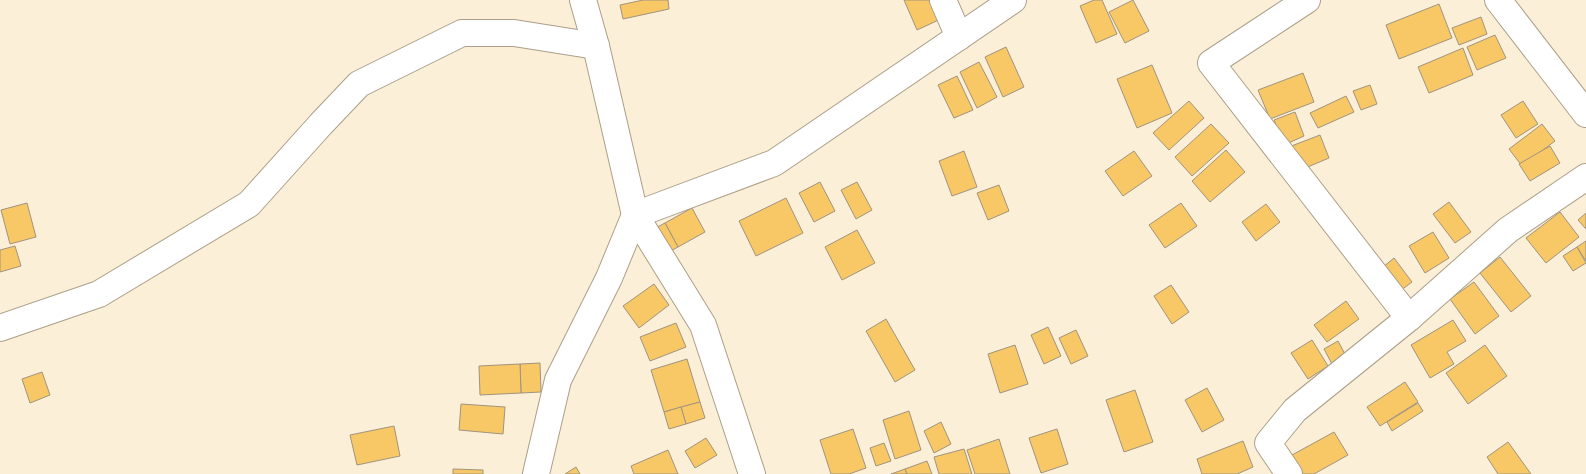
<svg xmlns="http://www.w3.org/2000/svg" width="1586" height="474" font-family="'IBM Plex Serif',serif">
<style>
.building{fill:#f8c766;stroke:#a0947e}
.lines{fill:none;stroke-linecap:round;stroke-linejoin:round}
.minor-casing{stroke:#ab9f89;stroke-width:28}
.minor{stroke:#fff;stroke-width:26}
</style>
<rect width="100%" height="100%" fill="#fcefd7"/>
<g class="building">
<path d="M643 0H668L669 9 623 19 620 5Z"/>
<path d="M904 0H938L945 17 917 30Z"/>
<path d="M1094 0H1102L1117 34 1096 43 1080 6Z"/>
<path d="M1133 0 1149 31 1125 43 1109 12Z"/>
<path d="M1439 4 1452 38 1399 59 1386 25Z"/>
<path d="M1481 17 1487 34 1459 45 1452 28Z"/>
<path d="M1495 35 1506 58 1477 70 1467 47Z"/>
<path d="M1006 47 1024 87 1003 97 985 57Z"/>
<path d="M1463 48 1473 75 1429 93 1418 67Z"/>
<path d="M979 62 997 97 977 108 960 72Z"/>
<path d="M1152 65 1172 113 1137 128 1117 79Z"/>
<path d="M1303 73 1314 102 1270 119 1258 90Z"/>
<path d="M957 76 973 110 954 118 938 85Z"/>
<path d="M1370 85 1377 104 1361 110 1353 91Z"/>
<path d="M1346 96 1354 112 1318 128 1310 113Z"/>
<path d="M1189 101 1204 118 1169 150 1153 133Z"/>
<path d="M1523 101 1538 124 1516 138 1501 115Z"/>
<path d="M1295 112 1304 136 1284 145 1274 120Z"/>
<path d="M1211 124 1229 143 1192 176 1175 157Z"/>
<path d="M1542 124 1555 141 1522 166 1509 149Z"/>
<path d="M1320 135 1329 158 1291 174 1281 150Z"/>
<path d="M1550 146 1560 163 1530 181 1519 164Z"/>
<path d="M1226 150 1245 172 1210 202 1192 181Z"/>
<path d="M964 151 977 187 952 196 939 161Z"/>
<path d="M1134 151 1152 176 1123 196 1105 171Z"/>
<path d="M820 182 835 211 814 222 799 193Z"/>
<path d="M857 182 872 210 856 219 841 190Z"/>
<path d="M999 185 1009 211 988 220 977 193Z"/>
<path d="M786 198 803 233 756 256 739 221Z"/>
<path d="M1449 202 1471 232 1455 243 1433 214Z"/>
<path d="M27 203 36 237 10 244 1 210Z"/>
<path d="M1181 203 1197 226 1165 248 1149 225Z"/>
<path d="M1266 204 1280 222 1256 241 1242 222Z"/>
<path d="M692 208 705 232 678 247 665 223Z"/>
<path d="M1560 212 1579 237 1546 263 1526 238Z"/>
<path d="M1586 213V229L1578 220Z"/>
<path d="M665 223 678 247 661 256 648 232Z"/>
<path d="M857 230 875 263 842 280 825 247Z"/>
<path d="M1433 232 1449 258 1425 273 1409 246Z"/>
<path d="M1586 241V261L1577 247Z"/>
<path d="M15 246 21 266 0 272V250Z"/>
<path d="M1577 247 1586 263 1573 271 1563 256Z"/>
<path d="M1500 257 1531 296 1511 312 1480 273Z"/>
<path d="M1394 258 1412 282 1388 300 1371 277Z"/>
<path d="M1474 282 1499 316 1475 334 1450 299Z"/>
<path d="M654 284 669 305 639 328 623 306Z"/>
<path d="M1171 285 1189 312 1172 324 1154 296Z"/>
<path d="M1346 301 1359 319 1327 342 1314 325Z"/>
<path d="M886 319 915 370 895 382 866 331Z"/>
<path d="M1453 320 1466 341 1447 352 1454 364 1430 378 1411 345Z"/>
<path d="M676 323 686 347 650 361 640 337Z"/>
<path d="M1048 327 1061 356 1044 364 1031 335Z"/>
<path d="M1076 330 1088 356 1071 364 1059 338Z"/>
<path d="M1312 340 1328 366 1308 379 1291 353Z"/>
<path d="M1338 341 1346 356 1332 364 1324 349Z"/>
<path d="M1015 345 1028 384 1000 393 988 354Z"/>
<path d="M1485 345 1507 376 1468 404 1446 373Z"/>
<path d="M687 359 700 402 664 412 651 370Z"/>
<path d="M540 363 541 392 521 393 520 364Z"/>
<path d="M520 364 521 393 480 395 479 366Z"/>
<path d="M42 372 50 395 30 403 22 379Z"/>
<path d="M1405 382 1418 402 1380 426 1367 407Z"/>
<path d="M1207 388 1224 420 1202 432 1185 400Z"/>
<path d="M1135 390 1153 442 1124 452 1106 400Z"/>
<path d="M700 402 705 418 686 424 681 407Z"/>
<path d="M1418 403 1423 411 1392 431 1387 422Z"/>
<path d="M461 404 505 407 503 434 459 430Z"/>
<path d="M681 407 686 424 669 429 664 412Z"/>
<path d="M909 411 921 450 895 459 883 420Z"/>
<path d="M941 422 951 444 934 453 924 431Z"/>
<path d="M394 426 400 456 357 465 350 435Z"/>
<path d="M853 429 866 468 849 474H831L820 440Z"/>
<path d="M1057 429 1068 464 1041 473 1029 438Z"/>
<path d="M1334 432 1348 455 1314 474H1303L1292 455Z"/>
<path d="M706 438 717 455 695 468 685 451Z"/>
<path d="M999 439 1010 474H975L967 450Z"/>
<path d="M1243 441 1253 467 1237 474H1202L1197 459Z"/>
<path d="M1508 442 1531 474H1498L1487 457Z"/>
<path d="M884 443 891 461 876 466 870 448Z"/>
<path d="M964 449 972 474H939L934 457Z"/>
<path d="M668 450 678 474H634L631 466Z"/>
<path d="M927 461 932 474H907L905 469Z"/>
<path d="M576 467 580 474H565Z"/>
<path d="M453 469 483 470V474H453Z"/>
<path d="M905 469 907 474H891Z"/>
</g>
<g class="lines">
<defs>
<g id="minor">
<path d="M583 0 596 46 635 215 703 325 752 474"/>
<path d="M943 0 959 37"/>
<path d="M1307 0 1211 63 1409 318"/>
<path d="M1498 0 1586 114"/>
<path d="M0 328 99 294 249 204 321 124 359 84 462 33H514L596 46"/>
<path d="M536 474 558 380 609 278 635 215 774 163 1013 0"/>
<path d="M1289 474 1268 443 1295 410 1409 318 1508 230 1586 177"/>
</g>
</defs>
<use href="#minor" class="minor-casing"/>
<use href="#minor" class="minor"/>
</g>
</svg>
